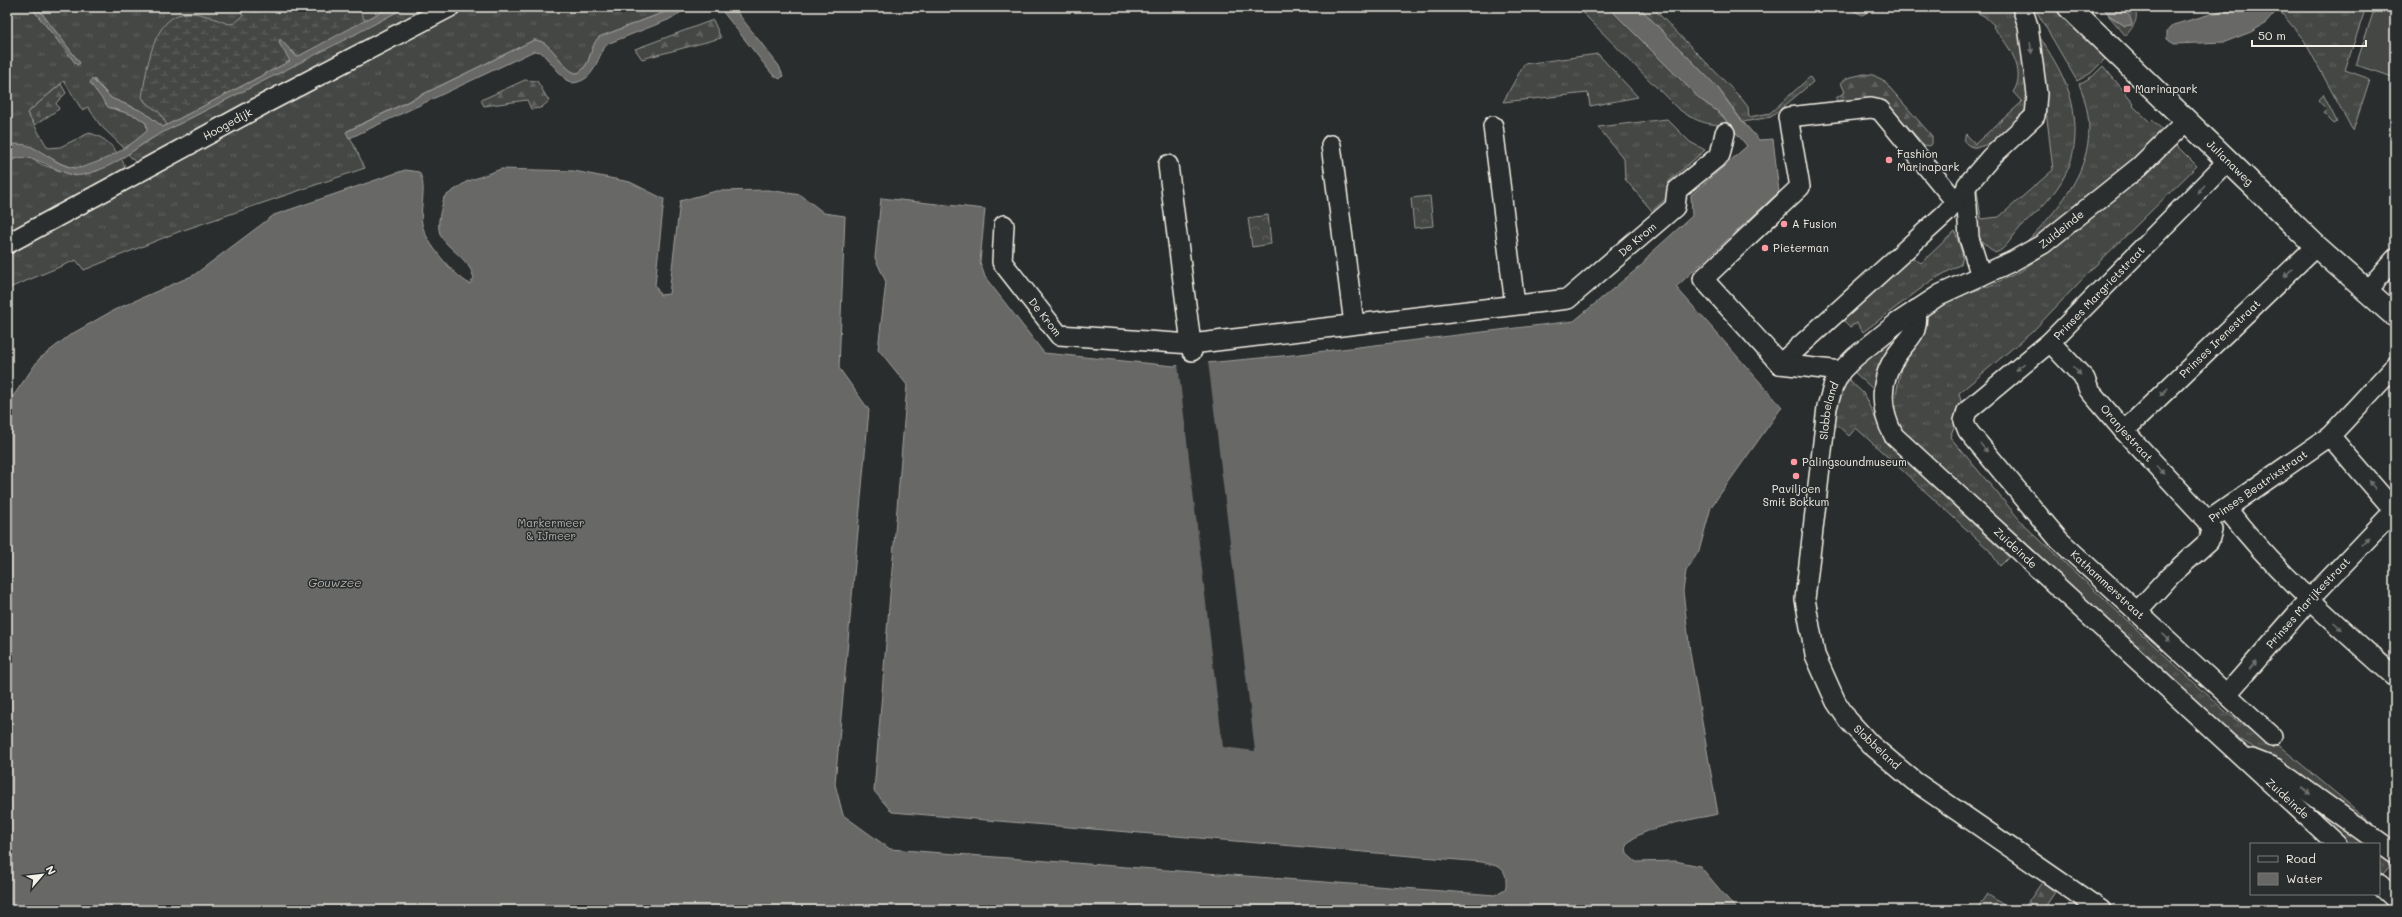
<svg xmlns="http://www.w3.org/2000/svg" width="2402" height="917" font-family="Mali,sans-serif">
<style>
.grass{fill:url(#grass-tufts);stroke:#9c9c96}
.forest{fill:url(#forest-firs);stroke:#9c9c96}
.wetland{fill:url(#wetland-marsh);stroke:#9c9c96}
.park{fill:url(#park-crowns);stroke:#9c9c96}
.pitch{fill:#444645;stroke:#9c9c96}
.water{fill:#676866;stroke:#9f9f9a}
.pier{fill:#2a2d2e}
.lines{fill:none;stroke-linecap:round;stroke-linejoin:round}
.minor-casing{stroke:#f4f1e8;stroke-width:22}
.major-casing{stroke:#f4f1e8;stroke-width:25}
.minor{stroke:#2a2d2e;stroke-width:19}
.major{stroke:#2a2d2e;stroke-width:22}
.oneway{fill:#71726f}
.poi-dot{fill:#ff9aa2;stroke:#2a2d2e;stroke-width:1.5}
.labels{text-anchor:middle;stroke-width:3;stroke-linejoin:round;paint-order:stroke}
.poi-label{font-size:11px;fill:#f4f1e8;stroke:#2a2d2e;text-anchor:start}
.street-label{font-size:11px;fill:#f4f1e8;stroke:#2a2d2e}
.park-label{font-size:11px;fill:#b6b5af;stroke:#2a2d2e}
.water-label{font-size:12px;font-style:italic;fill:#b5b3ae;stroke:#2a2d2e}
</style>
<defs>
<pattern id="grass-tufts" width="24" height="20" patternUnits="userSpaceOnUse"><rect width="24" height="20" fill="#444645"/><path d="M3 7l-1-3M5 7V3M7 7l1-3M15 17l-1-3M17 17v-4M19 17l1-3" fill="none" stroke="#606160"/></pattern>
<pattern id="forest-firs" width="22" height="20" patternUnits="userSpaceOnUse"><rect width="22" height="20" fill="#444645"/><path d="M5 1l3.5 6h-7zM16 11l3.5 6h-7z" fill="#606160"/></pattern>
<pattern id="wetland-marsh" width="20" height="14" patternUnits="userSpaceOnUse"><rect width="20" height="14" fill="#444645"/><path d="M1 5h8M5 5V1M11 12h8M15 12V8" fill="none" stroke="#606160"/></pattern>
<pattern id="park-crowns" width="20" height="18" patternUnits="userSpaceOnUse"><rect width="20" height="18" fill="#444645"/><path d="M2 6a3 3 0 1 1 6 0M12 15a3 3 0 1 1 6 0" fill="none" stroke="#606160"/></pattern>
</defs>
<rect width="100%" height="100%" fill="#2a2d2e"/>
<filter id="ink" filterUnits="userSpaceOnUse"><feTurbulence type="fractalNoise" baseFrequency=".025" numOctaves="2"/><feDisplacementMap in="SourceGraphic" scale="8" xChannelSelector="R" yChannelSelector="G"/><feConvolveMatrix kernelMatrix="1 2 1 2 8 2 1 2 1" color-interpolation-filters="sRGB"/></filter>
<g filter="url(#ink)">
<g class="grass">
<path d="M7 7H31L77 65 80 63 37 7H390L366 22 295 57 292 50 290 60 163 127 144 112 111 98 94 79 108 107 136 116 146 123 148 131 125 149 100 125 88 107 82 110 64 81 27 113 48 148 60 147 89 133C102 136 110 143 118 154 108 158 86 169 77 168 52 166 34 138 7 146Z"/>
<path d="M406 7H434L137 164 128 154 159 134Z"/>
<path d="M468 7H678L599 37C589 47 592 65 578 73 563 74 554 40 534 40L347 131 365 168 178 232 84 270 76 260 7 289V252L416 31Z"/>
<path d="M1577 7H1608L1700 99 1720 113 1728 123C1709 128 1692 119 1677 108Z"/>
<path d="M1639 7H1652L1741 98 1748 107 1749 117 1770 113 1810 77 1813 82 1771 117 1743 122 1718 88Z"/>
<path d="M1847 7 1868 9 1866 13 1862 15Z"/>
<path d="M1967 7H2015C2019 31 2035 83 2028 104 2024 118 1984 155 1970 146 1965 144 1964 140 1965 136L1966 134 1975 144 2022 102 2013 92C2028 71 2007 43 1993 27L1994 25 1984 16Z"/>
<path d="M2034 7H2056L2091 42 2105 59 2091 73 2077 81Z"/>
<path d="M2116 7H2133C2141 18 2133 26 2126 36L2108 15 2125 26 2124 11Z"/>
<path d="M2280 7H2366L2345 70 2370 79 2353 131 2304 40 2278 9Z"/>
<path d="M2037 32C2046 48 2057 63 2064 80 2077 107 2080 148 2065 175 2056 193 2039 211 2024 224 2014 232 2007 250 1995 253L1979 239 1973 204 1977 190 1981 219 1999 217 2053 170Z"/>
<path d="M1598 54 1638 97 1590 106 1588 93 1503 102 1524 64Z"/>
<path d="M2103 66 2134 103 2133 106 2150 122 2152 120 2163 130 2139 156 2027 244 2026 242C2071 197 2107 150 2079 84L2093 76Z"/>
<path d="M2323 94 2337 122 2334 124 2323 113 2327 110 2318 100Z"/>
<path d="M1667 119 1690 142 1705 150 1669 181V196L1652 211 1625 179 1624 159 1598 127Z"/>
<path d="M2174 143 2197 166 2093 268 2032 332 1959 393 1962 406 1950 437 2025 526 2225 711 2273 748 2276 743 2374 825 2226 730 1900 429 1895 416V400L1901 368 1924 332 1925 319 1940 302 1989 286 2021 271 2050 250Z"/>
<path d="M17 157H28L43 165 75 176 97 171 121 158 125 166V171L7 236V163Z"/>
<path d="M1955 231 1963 256 1961 264 1931 281 1863 332 1857 323 1850 327 1841 318 1910 256 1921 263Z"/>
<path d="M1905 327 1881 360 1873 389 1853 371Z"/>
<path d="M1847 378 1863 393 1884 436 1894 450 2009 557 2000 566 1989 550 1856 428 1849 436 1835 423 1840 391Z"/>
<path d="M2296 792 2373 844H2349Z"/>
<path d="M2384 855 2394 862 2382 875 2379 872V860Z"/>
<path d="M1987 894 2011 910H1967L1969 906 1976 910Z"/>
</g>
<g class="forest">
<path d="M713 20 721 38 642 59 635 49Z"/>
<path d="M1864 74 1873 75 1883 80 1932 136V144L1930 146 1924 145 1886 102 1882 101 1840 106 1837 104 1836 98 1845 92 1841 83 1847 78Z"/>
<path d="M525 80 537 81 549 101 541 108 531 109 527 100 484 106 481 100Z"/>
<path d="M61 84 66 93 56 103 59 109 35 125 27 113Z"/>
<path d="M2042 882 2055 892 2043 910H2023Z"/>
</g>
<path class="wetland" d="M240 7H357L366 22 297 57 292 50 290 61 167 125 160 113 145 102 142 97C147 70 152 12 190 13 203 13 217 20 229 24L235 23 243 16Z"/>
<g class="park">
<path d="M1430 196 1433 226 1414 228 1411 198Z"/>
<path d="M1268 215 1271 244 1252 247 1248 218Z"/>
</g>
<path class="pitch" d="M2375 7H2395V78L2356 65Z"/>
<g class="water">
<path d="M31 7H37L80 63 77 65Z"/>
<path d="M390 7H406C324 52 240 92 158 135 139 145 123 160 104 168 96 171 82 177 74 175 51 171 29 147 7 163V146C36 136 51 168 78 168 82 168 88 165 92 164 114 156 130 146 147 131L146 123 136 116 108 107 90 83 92 79 111 98 144 112 163 127 290 61 279 43 280 39 297 57Z"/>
<path d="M678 7H690L668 20 607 44C595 60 596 80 573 83L566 80 541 52 534 51 352 137 349 138 346 132 534 40C554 40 563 74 578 73 592 65 589 47 599 37Z"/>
<path d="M719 7H733L779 66 783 76 780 79 772 74Z"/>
<path d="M1608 7H1639L1718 88 1737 115 1759 140 1773 139 1779 192 1676 287 1782 407 1711 507 1699 551 1686 571 1683 591 1690 652 1718 814C1697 819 1636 827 1626 846L1627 854 1636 862 1675 861 1700 866 1737 910H7V405L39 359 70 335 114 310 194 275 274 215 405 170 419 172C428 188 419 207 422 224 426 243 453 275 470 284L474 278C469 257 446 249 440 234 436 223 442 207 444 197L466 182 501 169 574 171 630 182 664 199 655 285 660 295 669 294 680 201 716 191 768 190 801 195 824 213 845 216 839 368 869 410 835 784 843 815 890 849 1495 895 1506 888C1507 867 1501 867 1482 862L892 812 874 791 907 385 878 349 886 282 875 258 881 198 985 209 980 262 985 277 1044 353 1174 366 1292 355 1574 321 1643 264 1649 255 1692 216 1691 195 1747 146 1720 113 1700 99Z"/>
<path d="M2103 7C2115 7 2131 9 2132 25L2125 26 2109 15Z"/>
<path d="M2235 7H2280L2266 23 2251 32 2225 42 2174 44 2167 39V31L2173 25Z"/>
</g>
<path class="pier" d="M1208 361 1216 426 1255 751 1223 747 1222 739 1178 364Z"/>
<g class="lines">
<defs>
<g id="minor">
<path d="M1493 126 1515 305"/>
<path d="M1331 145 1354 324"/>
<path id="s1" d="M2228 161 2050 342 1967 411 1964 421 1968 431 2059 540 2272 736"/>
<path d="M1168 165 1192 351"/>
<path id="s2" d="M1004 225 1002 262 1059 335 1191 344 1568 299 1675 207 1677 190 1720 155 1725 133"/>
<path id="s3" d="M7 244 266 103 450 7"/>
<path d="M1981 276 1969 238 1966 190 1967 185 1991 157 2035 116 2037 94 2028 26 2022 7"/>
<path d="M2366 292 2395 259"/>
<path id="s4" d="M1916 310C1919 334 1911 335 1898 353 1879 378 1879 409 1894 436L2337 844"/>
<path id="s5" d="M2050 342 2085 379 2089 390 2124 431 2208 521 2212 530 2209 541 2171 575 2138 611"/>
<path d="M1780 364 1946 213 1963 193"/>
<path d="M1841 371 1780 364 1703 279 1800 187 1788 117 1871 108 1880 110 1956 202"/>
<path id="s6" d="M2124 431 2316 246"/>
<path d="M2330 436 2387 502 2395 515"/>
<path d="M2227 509C2275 572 2336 624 2395 677"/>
<path id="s7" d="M2208 521 2330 436 2395 366"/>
<path id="s8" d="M2227 694 2309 600 2392 513"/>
<path d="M2252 759 2275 768 2395 854"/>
<path d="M2379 884 2395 899"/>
<path id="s9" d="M2101 910 1914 781 1870 744 1848 720 1836 702 1815 655 1805 599 1827 407 1833 387 1841 371 1855 357 1897 323 1941 294 2013 261 2043 244 2139 167 2187 120"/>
</g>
<g id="major">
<path id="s10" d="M2069 7 2316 246 2395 316"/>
</g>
</defs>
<use href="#minor" class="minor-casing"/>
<use href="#major" class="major-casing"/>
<use href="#minor" class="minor"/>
<use href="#major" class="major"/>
</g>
<defs><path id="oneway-solid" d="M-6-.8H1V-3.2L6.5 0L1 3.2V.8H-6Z"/></defs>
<g class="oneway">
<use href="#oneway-solid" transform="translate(2031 48) rotate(82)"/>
<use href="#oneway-solid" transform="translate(2201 189) rotate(134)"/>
<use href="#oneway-solid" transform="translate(2288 273) rotate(136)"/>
<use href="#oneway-solid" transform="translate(2020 367) rotate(140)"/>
<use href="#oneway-solid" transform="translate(2077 371) rotate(47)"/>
<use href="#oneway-solid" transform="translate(2164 392) rotate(136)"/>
<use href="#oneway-solid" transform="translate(1984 448) rotate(50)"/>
<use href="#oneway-solid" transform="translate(2160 470) rotate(47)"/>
<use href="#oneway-solid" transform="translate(2372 485) rotate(-131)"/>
<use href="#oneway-solid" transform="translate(2365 541) rotate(-47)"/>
<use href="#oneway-solid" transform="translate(2338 626) rotate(42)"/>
<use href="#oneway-solid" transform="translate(2166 638) rotate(43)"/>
<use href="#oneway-solid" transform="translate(2253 665) rotate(-49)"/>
<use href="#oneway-solid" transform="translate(2306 791) rotate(35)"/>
</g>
</g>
<g class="poi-dot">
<rect x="2123" y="85" width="8" height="8" rx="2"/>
<circle cx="1889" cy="160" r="4"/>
<circle cx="1784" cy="224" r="4"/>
<circle cx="1765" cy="248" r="4"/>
<circle cx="1794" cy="462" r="4"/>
<circle cx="1796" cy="476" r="4"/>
</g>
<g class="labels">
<g class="poi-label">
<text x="2135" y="93">Marinapark</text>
<text x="1897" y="158">Fashion<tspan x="1897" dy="13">Marinapark</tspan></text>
<text x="1792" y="228">A Fusion</text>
<text x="1773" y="252">Pieterman</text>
<text x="1802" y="466">Palingsoundmuseum</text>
<text x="1796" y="493" text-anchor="middle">Paviljoen<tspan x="1796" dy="13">Smit Bokkum</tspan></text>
</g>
<g class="street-label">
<text dy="4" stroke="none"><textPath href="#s3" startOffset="251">Hoogedijk</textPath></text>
<text dy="4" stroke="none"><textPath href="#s10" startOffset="224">Julianaweg</textPath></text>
<text dy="4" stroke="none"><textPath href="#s9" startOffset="943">Zuideinde</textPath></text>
<text dy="4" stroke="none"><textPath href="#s2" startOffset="733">De Krom</textPath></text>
<text transform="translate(2099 293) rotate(-46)" y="4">Prinses Margrietstraat</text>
<text dy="4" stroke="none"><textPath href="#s2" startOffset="107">De Krom</textPath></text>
<text dy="4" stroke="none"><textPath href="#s6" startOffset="133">Prinses Irenestraat</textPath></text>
<text dy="4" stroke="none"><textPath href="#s9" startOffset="637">Slobbeland</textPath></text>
<text dy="4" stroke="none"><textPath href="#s5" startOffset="120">Oranjestraat</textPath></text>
<text dy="4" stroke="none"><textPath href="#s7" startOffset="61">Prinses Beatrixstraat</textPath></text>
<text dy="4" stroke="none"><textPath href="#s4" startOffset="302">Zuideinde</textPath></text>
<text dy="4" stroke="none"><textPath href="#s1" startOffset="591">Kathammerstraat</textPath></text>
<text dy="4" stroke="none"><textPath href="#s8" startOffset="122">Prinses Marijkestraat</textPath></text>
<text transform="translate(1877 747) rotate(43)" y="4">Slobbeland</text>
<text dy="4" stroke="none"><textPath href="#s4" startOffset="672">Zuideinde</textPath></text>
</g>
<g class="park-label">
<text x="551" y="527">Markermeer<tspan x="551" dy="13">&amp; IJmeer</tspan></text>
</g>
<g class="water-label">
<text x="335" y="587">Gouwzee</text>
</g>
</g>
<rect width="2402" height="917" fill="none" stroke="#2a2d2e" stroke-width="24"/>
<rect x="12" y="12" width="2378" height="893" fill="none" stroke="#f4f1e8" stroke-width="1.5" filter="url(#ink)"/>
<rect x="2250" y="843" width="130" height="52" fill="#2a2d2e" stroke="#7b7b78"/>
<rect x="2258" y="856" width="20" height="6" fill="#2a2d2e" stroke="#7b7b78"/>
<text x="2286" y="863" font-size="12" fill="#f4f1e8">Road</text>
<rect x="2258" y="873" width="20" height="12" fill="#676866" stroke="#7b7b78"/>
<text x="2286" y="883" font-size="12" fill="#f4f1e8">Water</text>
<g transform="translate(42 875) rotate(62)" stroke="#2a2d2e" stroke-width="3" paint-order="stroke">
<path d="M0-3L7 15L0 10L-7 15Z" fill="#f4f1e8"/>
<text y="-6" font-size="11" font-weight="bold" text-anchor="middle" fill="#f4f1e8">N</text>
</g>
<path d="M2252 40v6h114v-6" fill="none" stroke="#f4f1e8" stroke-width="2"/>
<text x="2258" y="40" font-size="12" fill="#f4f1e8" stroke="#2a2d2e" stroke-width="3" paint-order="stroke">50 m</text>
</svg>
